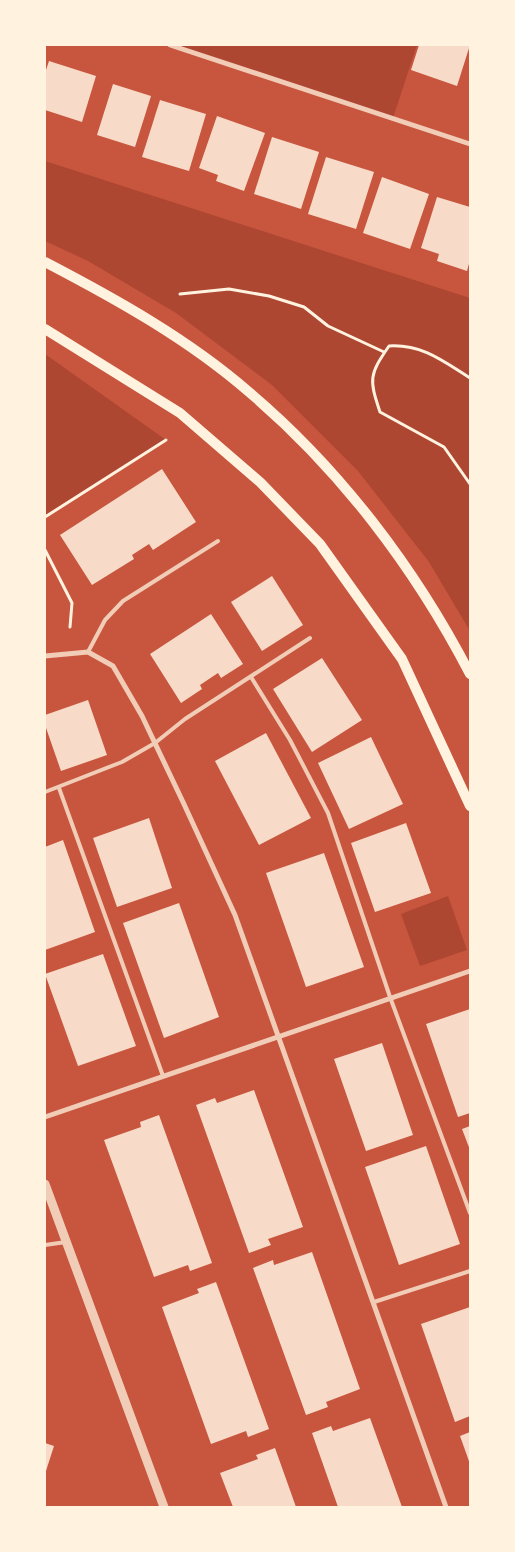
<svg xmlns="http://www.w3.org/2000/svg" width="515" height="1552" font-family="Barlow,sans-serif">
<style>
.green{fill:#ae4732}
.building{fill:#f7dbc8}
.lines{fill:none;stroke-linecap:round;stroke-linejoin:round}
.path{stroke:#fff3e0;stroke-width:3}
.service{stroke:#f1ccb7;stroke-width:4}
.minor{stroke:#f1ccb7;stroke-width:5}
.tertiary{stroke:#f1ccb7;stroke-width:9}
.secondary{stroke:#fff3e0;stroke-width:10}
</style>
<rect width="100%" height="100%" fill="#c8553d"/>
<g class="green">
<path d="M176 45H417L393 118Z"/>
<path d="M45 161 470 298V631L429 562 358 471 272 385 176 313 88 261 45 241Z"/>
<path d="M45 354 166 440 45 517Z"/>
<path d="M448 896 467 950 420 966 401 914Z"/>
</g>
<g class="building">
<path d="M419 45H470L457 86 411 70Z"/>
<path d="M49 61 96 76 82 122 45 110V73Z"/>
<path d="M113 84 151 96 135 147 97 135Z"/>
<path d="M160 100 206 114 189 171 142 157Z"/>
<path d="M217 116 265 133 244 191 216 181 218 175 199 168Z"/>
<path d="M272 137 319 152 301 209 254 194Z"/>
<path d="M326 157 374 172 356 229 308 214Z"/>
<path d="M382 177 429 194 410 249 363 233Z"/>
<path d="M437 197 470 207V260L467 271 437 261 439 254 421 248Z"/>
<path d="M162 469 196 522 153 550 149 544 132 555 134 559 92 585 60 535Z"/>
<path d="M272 576 303 625 262 651 231 602Z"/>
<path d="M211 614 243 664 221 678 218 673 200 685 202 689 181 703 150 654Z"/>
<path d="M322 658 362 720 312 752 273 689Z"/>
<path d="M88 700 107 755 61 771 45 725V715Z"/>
<path d="M266 733 311 818 259 845 215 761Z"/>
<path d="M371 737 403 804 349 829 318 763Z"/>
<path d="M149 818 172 888 117 907 93 838Z"/>
<path d="M406 823 431 893 375 912 351 843Z"/>
<path d="M63 840 95 932 45 950V847Z"/>
<path d="M324 853 364 967 306 987 266 873Z"/>
<path d="M179 903 219 1017 164 1038 123 923Z"/>
<path d="M103 954 136 1046 78 1066 45 974Z"/>
<path d="M470 1009V1113L458 1117 426 1024Z"/>
<path d="M382 1043 413 1135 366 1151 334 1059Z"/>
<path d="M254 1090 303 1227 268 1239 271 1245 249 1253 196 1105 215 1098 217 1103Z"/>
<path d="M159 1115 212 1263 190 1271 188 1265 154 1277 104 1140 141 1127 140 1122Z"/>
<path d="M470 1126V1150L462 1129Z"/>
<path d="M426 1146 460 1244 399 1265 365 1167Z"/>
<path d="M312 1252 360 1389 326 1402 328 1407 306 1415 253 1268 273 1260 274 1265Z"/>
<path d="M216 1282 269 1429 248 1437 246 1431 211 1444 162 1307 199 1293 197 1289Z"/>
<path d="M470 1307V1416L455 1422 421 1324Z"/>
<path d="M370 1418 402 1507H338L312 1433 331 1426 333 1431Z"/>
<path d="M470 1432V1464L460 1436Z"/>
<path d="M45 1443 54 1446 45 1474Z"/>
<path d="M275 1448 296 1507H233L220 1473 258 1459 256 1455Z"/>
</g>
<g class="lines">
<g class="path">
<path d="M180 294 229 289 269 296 304 307 328 326 384 352"/>
<path d="M470 378C443 361 422 344 389 346 369 375 369 379 380 412L444 447 470 484"/>
<path d="M45 517 166 440"/>
<path d="M45 550 72 603 70 627"/>
</g>
<g class="service">
<path d="M88 652 105 620 123 601 218 541"/>
<path d="M251 677 290 740 328 813 390 997 470 1213"/>
<path d="M59 788 163 1076"/>
<path d="M45 792 122 762 155 743 185 719 310 638"/>
<path d="M45 1245 66 1242"/>
<path d="M374 1302 470 1271"/>
</g>
<g class="minor">
<path d="M170 45 470 144"/>
<path d="M45 656 88 652 113 666 142 716 183 802 235 915 446 1507"/>
<path d="M45 1117 470 971"/>
</g>
<path class="tertiary" d="M45 1184 164 1507"/>
<g class="secondary">
<path d="M45 262C116 299 188 339 249 392 340 469 415 568 470 674"/>
<path d="M45 329 180 413 260 482 320 544 402 659 470 806"/>
</g>
</g>
<rect width="515" height="1552" fill="none" stroke="#fff3e0" stroke-width="92"/>
</svg>
